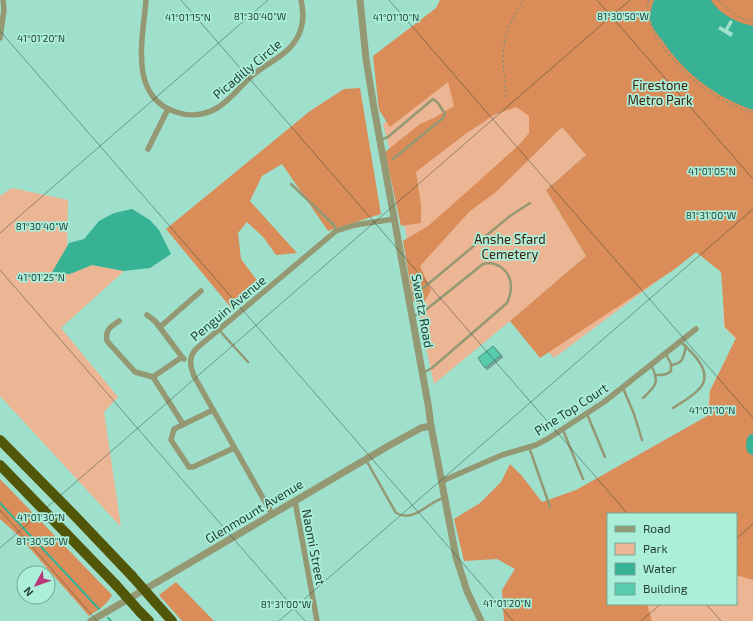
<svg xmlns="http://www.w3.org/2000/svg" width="753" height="621" font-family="'Exo 2',sans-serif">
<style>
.green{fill:#ecb593;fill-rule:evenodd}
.forest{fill:#da8d59}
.water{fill:#37b295}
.pier{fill:#9fe0cc}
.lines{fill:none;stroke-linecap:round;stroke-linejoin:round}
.stream{stroke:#37b295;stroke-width:2}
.river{stroke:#37b295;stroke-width:12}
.building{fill:#56ccad;stroke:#4d8d7b;filter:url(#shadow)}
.path{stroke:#649284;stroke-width:1;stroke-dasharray:2 3;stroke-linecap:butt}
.service{stroke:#949873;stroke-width:2.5}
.minor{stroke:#949873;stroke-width:5.5}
.tertiary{stroke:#949873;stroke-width:7}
.motorway{stroke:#515609;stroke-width:10}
.motorway-bridge{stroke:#515609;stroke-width:10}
.ticks{fill:none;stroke:#254038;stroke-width:1;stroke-opacity:0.45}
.labels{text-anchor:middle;stroke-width:3.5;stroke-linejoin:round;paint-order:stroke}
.street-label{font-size:13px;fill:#254038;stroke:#abeed9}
.park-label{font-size:13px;fill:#40210a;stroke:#abeed9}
.ticks-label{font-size:10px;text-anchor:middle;fill:#254038;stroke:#abeed9;stroke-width:3.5;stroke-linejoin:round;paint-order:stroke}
</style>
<defs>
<filter id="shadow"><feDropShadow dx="2" dy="2" stdDeviation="0" flood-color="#0004"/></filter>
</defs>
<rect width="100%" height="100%" fill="#9fe0cc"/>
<g class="green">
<path d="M753 0V621H563L520 534 707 417 710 390 737 340 724 327 722 272 696 252 554 358 520 319 592 257 589 154 562 127 586 155 546 190 586 256 521 312 434 384 408 265 410 260 397 173 471 112ZM608 514H736V604H608Z"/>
<path d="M453 68 467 112 395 170 383 124Z"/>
<path d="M12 188 68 200 67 247 52 274H70L92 265 124 271 61 328 118 397 104 412 121 527 0 396V196Z"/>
</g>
<g class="forest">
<path d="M440 0H753V580L736 575V514H608V604H647L652 621H504L502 590 515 569 497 559 464 561 454 519 480 503 501 482 510 464 522 476 542 502 576 490 709 415 710 391 736 338 725 327 721 272 696 252 675 269 540 358 510 321 586 256 546 190 586 155 562 127 496 192 470 211 420 266 431 290 425 301 418 304 413 301 403 241 428 226 452 205 519 145 529 133V116L516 107 494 115 464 135 416 172 421 205V223L401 226 385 152 420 124 434 118 454 106 448 82 390 127 379 110 373 56 436 8Z"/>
<path d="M360 88 381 214 328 231 282 164 262 176 250 201 297 253 276 255 264 238 247 222 238 233 241 259 262 287 238 303 232 309 166 229 310 111 344 89Z"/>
<path d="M0 479 112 595C107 605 98 610 89 616L18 535 0 519Z"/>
<path d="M176 582 214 621H182L159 595Z"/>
</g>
<g class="water">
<path d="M654 0H711C719 14 738 23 753 26V110C715 97 684 73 662 40 657 34 651 26 650 18 650 13 652 5 654 0Z"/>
<path d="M132 209 150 220 159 230 171 254 150 268 124 271 92 265 70 274H51L69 243 84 239 99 221 114 213Z"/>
</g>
<path class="pier" d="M730 20 733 22 728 30 733 33 731 37 718 29 720 26 725 29Z"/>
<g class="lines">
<g class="stream">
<path d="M0 503 99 609"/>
<path d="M108 618 111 621"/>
</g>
<path class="river" d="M753 440 752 446 753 449"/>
</g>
<path class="building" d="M493 346 501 355 485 368 478 358Z"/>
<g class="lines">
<g class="path">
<path d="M649 0C640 26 677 67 696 82 713 96 733 106 753 113"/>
<path d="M718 0 740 18 753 21"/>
<path d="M506 97C505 79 501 59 505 40 508 26 516 13 523 0"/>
</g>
<g class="service">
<path d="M380 140 388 137 433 99 438 103 445 114 443 118 393 159"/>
<path d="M291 184 334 225 336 231"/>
<path d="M409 295 416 294 510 216 530 203"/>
<path d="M413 316 422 313 483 264C498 260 511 272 511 287 511 293 509 298 507 303L432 368 423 373"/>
<path d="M219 330 248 362"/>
<path d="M671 365C684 363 683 358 686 346"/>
<path d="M657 375C663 375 667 375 671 371V364L666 354"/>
<path d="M623 388 634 414 642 440"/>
<path d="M643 398C656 386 660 382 651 365"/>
<path d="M673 408C682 402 692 397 699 389 715 373 692 352 681 342"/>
<path d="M587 414 605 457"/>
<path d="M563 430 583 479"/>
<path d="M529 447 550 507"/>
<path d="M366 460 396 513C415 523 427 502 444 498"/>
</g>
<g class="minor">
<path d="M146 0C143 39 128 96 176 112 190 117 205 115 217 108 231 100 241 85 253 75 268 62 287 56 297 38 304 26 304 13 301 0"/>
<path d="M0 38 4 10 3 0"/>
<path d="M148 149 168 109"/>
<path d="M147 315 155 321 182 357"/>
<path d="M119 321C110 327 105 330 107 341L135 372 153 377 183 424"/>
<path d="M160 327 201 291"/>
<path d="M153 377 182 357 184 359"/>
<path d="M213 410 174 429 171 440 189 467H193L234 448"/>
<path d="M442 481 502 455 536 445 549 438 604 402 696 329"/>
<path d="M295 501 317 621"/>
<path d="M272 514 194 376C190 365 188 357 197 348L336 231 355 225 394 219"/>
</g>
<g class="tertiary">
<path d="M360 0 366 59 374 108 428 404 431 426 456 557 467 591 481 621"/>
<path d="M91 621 390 445 421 428 431 426"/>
</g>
<g class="motorway">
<path d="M0 440 74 515 132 576"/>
<path d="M0 465 116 585"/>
<path d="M155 602 172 621"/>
<path d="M140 612 149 621"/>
</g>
<g class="motorway-bridge">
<path d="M132 576 155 602"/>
<path d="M116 585 140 612"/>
</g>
</g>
<path class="ticks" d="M181 0 628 514M389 0 753 418M597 0 753 179M0 31 513 621M0 233 268 0M0 270 305 621M0 510 97 621M736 539 753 524M0 548 630 0M706 604 721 621M279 621 753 209M641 621 661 604"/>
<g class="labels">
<g class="street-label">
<text transform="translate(247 69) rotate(-40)" y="5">Picadilly Circle</text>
<text transform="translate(228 308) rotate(-40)" y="5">Penguin Avenue</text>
<text transform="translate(423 311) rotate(80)" y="5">Swartz Road</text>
<text transform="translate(571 409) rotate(-33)" y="5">Pine Top Court</text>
<text transform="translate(254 511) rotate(-31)" y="5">Glenmount Avenue</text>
<text transform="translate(314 547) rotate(79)" y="5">Naomi Street</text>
</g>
<g class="park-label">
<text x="660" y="90">Firestone<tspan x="660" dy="15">Metro Park</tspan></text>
<text x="510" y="244">Anshe Sfard<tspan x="510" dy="15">Cemetery</tspan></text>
</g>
</g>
<g class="ticks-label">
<text x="260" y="20">81°30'40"W</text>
<text x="623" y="20">81°30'50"W</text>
<text x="188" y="21">41°01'15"N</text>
<text x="396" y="21">41°01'10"N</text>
<text x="41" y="42">41°01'20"N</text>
<text x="712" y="175">41°01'05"N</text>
<text x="711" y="219">81°31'00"W</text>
<text x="42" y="230">81°30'40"W</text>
<text x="41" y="281">41°01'25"N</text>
<text x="712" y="414">41°01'10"N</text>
<text x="41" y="521">41°01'30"N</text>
<text x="42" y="545">81°30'50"W</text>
<text x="507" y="607">41°01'20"N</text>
<text x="286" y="608">81°31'00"W</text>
</g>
<rect x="607" y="513" width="130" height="92" fill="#abeed9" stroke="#75a899"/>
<rect x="615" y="526" width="20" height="6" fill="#949873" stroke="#75a899"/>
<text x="643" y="533" font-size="12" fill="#254038">Road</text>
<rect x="615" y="543" width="20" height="12" fill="#ecb593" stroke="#75a899"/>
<text x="643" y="553" font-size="12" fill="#254038">Park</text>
<rect x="615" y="563" width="20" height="12" fill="#37b295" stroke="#75a899"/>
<text x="643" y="573" font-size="12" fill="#254038">Water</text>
<rect x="615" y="583" width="20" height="12" fill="#56ccad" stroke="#75a899"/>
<text x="643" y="593" font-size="12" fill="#254038">Building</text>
<g transform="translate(36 585) rotate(229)"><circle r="19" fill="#abeed9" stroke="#75a899"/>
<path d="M0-3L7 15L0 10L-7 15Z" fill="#ba3579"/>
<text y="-6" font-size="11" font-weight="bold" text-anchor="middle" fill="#254038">N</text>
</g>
</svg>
